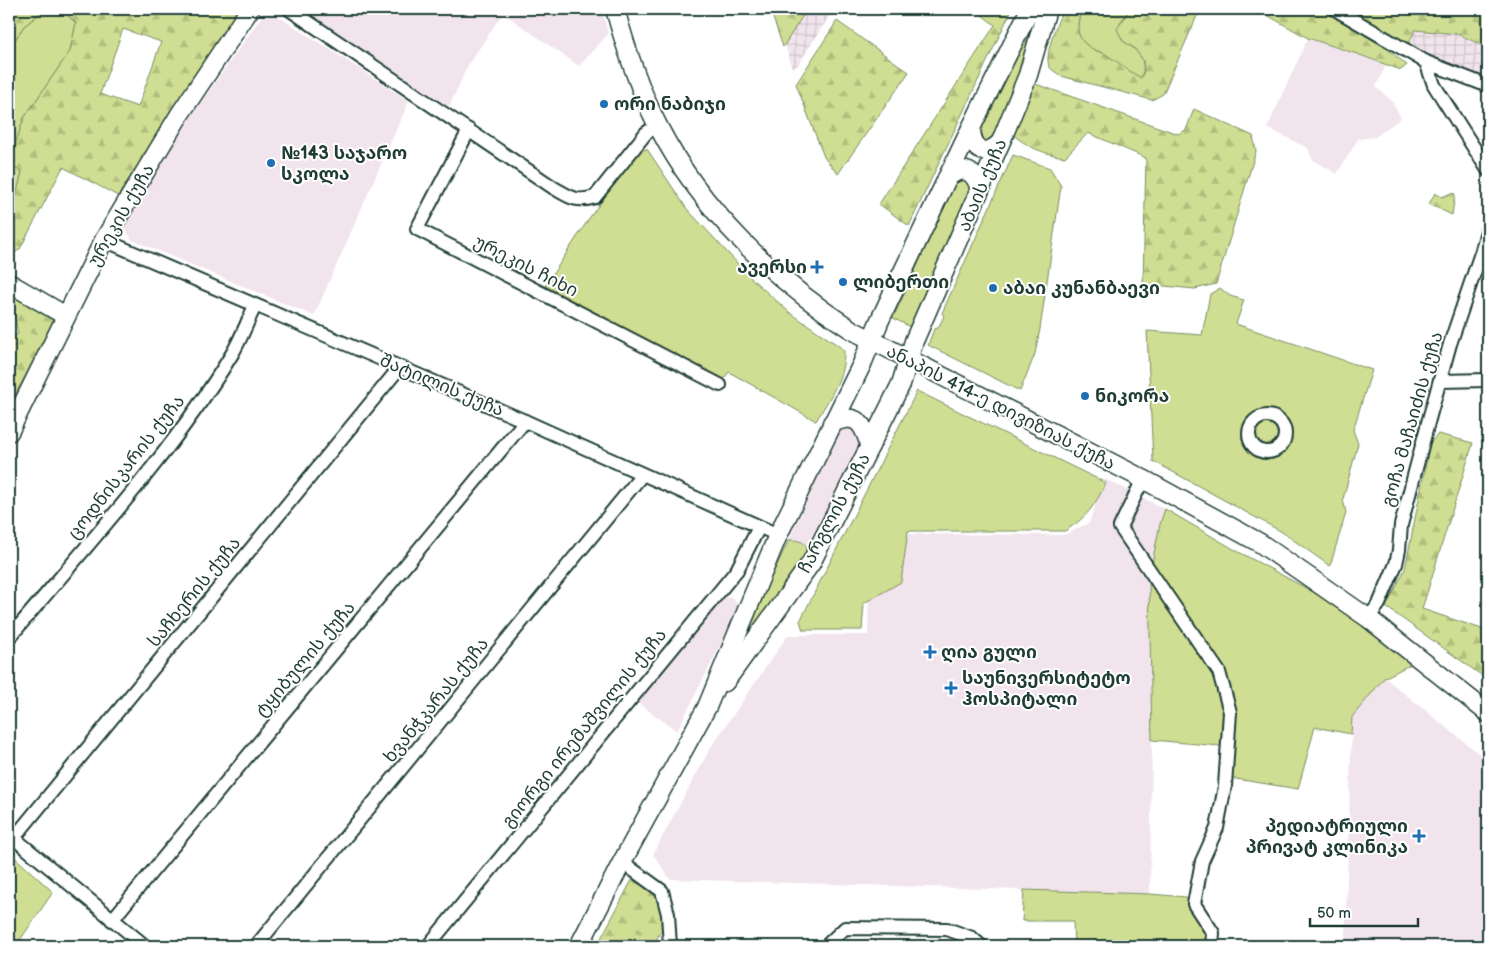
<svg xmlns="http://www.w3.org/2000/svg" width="1497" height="955" font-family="'Balsamiq Sans','Noto Sans Georgian',sans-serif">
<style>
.built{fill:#f2e4ed}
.industrial{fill:url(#industrial-grid)}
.green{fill:#cfde92;stroke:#778e63}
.forest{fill:url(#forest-firs);stroke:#778e63;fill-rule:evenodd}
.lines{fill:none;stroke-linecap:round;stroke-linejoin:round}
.street-casing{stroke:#1f3d34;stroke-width:16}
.secondary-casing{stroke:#1f3d34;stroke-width:21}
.street{stroke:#fff;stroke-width:12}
.secondary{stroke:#fff;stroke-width:18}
.poi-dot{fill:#1f6fb2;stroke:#fff;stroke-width:2}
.labels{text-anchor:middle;stroke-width:4;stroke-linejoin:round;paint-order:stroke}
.poi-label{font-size:18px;font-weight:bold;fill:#1f3d34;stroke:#fff;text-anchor:start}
.street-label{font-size:18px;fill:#1f3d34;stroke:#fff}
</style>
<defs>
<pattern id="industrial-grid" width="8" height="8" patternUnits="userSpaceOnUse" patternTransform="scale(1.25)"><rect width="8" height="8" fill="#f2e4ed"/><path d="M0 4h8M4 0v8" fill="none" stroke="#cfc4cc"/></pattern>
<pattern id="forest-firs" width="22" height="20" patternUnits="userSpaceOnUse" patternTransform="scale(1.25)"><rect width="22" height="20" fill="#cfde92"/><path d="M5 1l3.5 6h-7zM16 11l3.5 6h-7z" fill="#b1bf7e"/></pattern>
</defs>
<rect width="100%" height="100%" fill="#fff"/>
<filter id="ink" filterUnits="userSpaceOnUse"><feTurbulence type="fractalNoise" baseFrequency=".02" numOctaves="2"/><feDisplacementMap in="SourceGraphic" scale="10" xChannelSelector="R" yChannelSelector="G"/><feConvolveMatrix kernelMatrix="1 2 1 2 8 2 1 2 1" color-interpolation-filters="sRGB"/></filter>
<g filter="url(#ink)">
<g class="built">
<path d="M267 9 409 101 314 316 132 240 124 227 128 215 195 111Z"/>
<path d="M304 9H602L608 34 579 66 503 13 468 65 449 107Z"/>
<path d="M1308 38 1386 65 1376 87 1391 100 1401 118 1375 137 1358 139 1337 174 1312 159 1308 148 1267 128Z"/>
<path d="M847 425 864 436 807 555 789 540 840 428Z"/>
<path d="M1105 479 1165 509 1160 524 1149 578 1152 740 1150 894 670 879 653 854 711 747 788 635H868L870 534 1064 535 1089 523Z"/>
<path d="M715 597 733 598 739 608 677 731 635 701Z"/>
<path d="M1384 677 1488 761V946H1345L1352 717Z"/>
</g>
<g class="industrial">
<path d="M796 9H834L798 65 792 68 781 32Z"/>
<path d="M1415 30 1458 34 1488 48V79L1438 61 1408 45Z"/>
</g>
<g class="green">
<path d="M46 9H61L76 23 70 51 24 118 9 163V49L24 26Z"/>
<path d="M1108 9H1130L1120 23 1123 41C1138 50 1148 60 1141 78L1125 70 1105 54 1090 48 1081 40 1077 30 1080 14C1090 9 1097 12 1108 9Z"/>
<path d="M1037 10 1042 11 995 143 983 145 977 137Z"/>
<path d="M647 149 687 209 752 279 789 312 839 346 844 351C845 377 829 399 816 421L729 372 723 380 545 286 590 217 639 151Z"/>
<path d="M1013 155 1050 168 1061 186 1040 329 1035 354 1020 391 928 345 934 329 938 328 944 316 942 313Z"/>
<path d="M9 165 22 172 12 213 9 215Z"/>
<path d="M962 175 974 185 912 328 893 318 958 178Z"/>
<path d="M1220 288 1230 296 1244 300 1236 324 1372 370 1353 430 1358 444 1343 499 1346 513 1330 566 1282 532 1153 461 1147 331 1202 335 1210 294Z"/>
<path d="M917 391 1106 483C1094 507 1087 517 1065 531H908L901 582 864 603 862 630H803L800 621Z"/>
<path d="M1165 509 1237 551 1343 608 1413 663 1384 678 1352 717 1351 734 1315 727 1298 789 1230 778 1231 747 1152 740 1149 578 1160 524Z"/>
<path d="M789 540C800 540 809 542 807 555L725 673Z"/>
<path d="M9 852 53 892 16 946H9Z"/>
<path d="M1024 890 1150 894 1186 897 1209 933 1207 946H1074L1073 921H1022Z"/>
</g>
<g class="forest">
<path d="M9 9H46L24 26 9 49Z"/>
<path d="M61 9H239L118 196 63 167 20 249 9 257V215L12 213 22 172 9 165V163L24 118 70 51 76 23ZM123 29 161 42 138 107 100 94Z"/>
<path d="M770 9H807L783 47Z"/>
<path d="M974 9H1012L909 226 879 204 995 25Z"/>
<path d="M1063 9H1108C1097 12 1090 9 1080 14 1076 28 1077 40 1091 48 1095 51 1101 52 1105 54 1118 61 1128 71 1141 78L1144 71 1143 60 1134 48 1123 41 1117 29 1130 9H1200L1163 94 1152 100 1061 76C1057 73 1051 70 1049 66 1044 54 1058 21 1063 9Z"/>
<path d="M1256 9H1321L1386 48 1407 65 1401 70 1357 54 1308 38Z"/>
<path d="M1348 9H1488V48L1458 34 1415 30 1408 45Z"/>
<path d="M837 21 909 72 838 174 824 157 796 84Z"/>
<path d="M1030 82 1178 134 1186 130 1194 109 1253 136 1256 151 1216 284 1195 289 1143 284 1146 158 1088 133 1065 157C1044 154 1027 147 1011 133Z"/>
<path d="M1435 193 1442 197 1451 193 1455 194 1452 215 1429 204Z"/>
<path d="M9 291 59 316 9 406V337L18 334Z"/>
<path d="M1438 434 1473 443 1422 609 1488 631V680L1386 607 1405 569 1430 443Z"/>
<path d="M632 880 655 893 665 923 653 946H597Z"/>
</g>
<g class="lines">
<defs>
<g id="street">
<path d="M289 9 554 188C570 197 576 203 595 197L646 133 658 125"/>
<path d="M1335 9 1426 62 1434 85 1488 170"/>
<path d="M1426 62 1488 86"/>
<path d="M469 130 417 229 720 385"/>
<path d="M104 240 525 421 778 535"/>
<path d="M1440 381 1488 380"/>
<circle cx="1267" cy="434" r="18"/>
<path d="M1143 479 1120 527 1219 672 1230 712 1225 786 1217 828 1202 861 1194 904 1213 933 1212 946"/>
<path d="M1368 618 1379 604 1396 564 1399 550 1401 525 1429 419 1450 344 1482 250 1488 227"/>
<path d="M9 638C84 548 171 455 232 354 241 339 247 322 255 306"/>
<path d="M9 834 145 946"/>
<path d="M14 838 400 367"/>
<path d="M622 862 662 891 668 914 670 946"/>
<path d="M112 920 525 421"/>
<path d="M256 946 642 475"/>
<path d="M428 946 737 570 759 527"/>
<path d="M826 946 845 928 947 929 972 938 981 946"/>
</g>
<g id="secondary">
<path d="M615 9C626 49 639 89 658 126 701 210 774 280 852 330L1143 479 1260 543 1368 618 1488 713"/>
<path d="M971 128C972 149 983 159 1000 143"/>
<path d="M947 178C964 164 975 171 980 190"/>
<path d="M9 283 66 316"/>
<path d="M832 423C857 412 863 423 870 446"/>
<path d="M9 432 104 240 180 114 250 9"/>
<path d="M725 682 811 563 901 384 914 341 1002 139 1028 75 1047 9"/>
<path d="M579 946 622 862 707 707 778 535 862 364 879 322 971 128 1030 9"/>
</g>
</defs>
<use href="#street" class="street-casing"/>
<use href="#secondary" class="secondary-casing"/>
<use href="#street" class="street"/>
<use href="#secondary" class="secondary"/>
</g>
</g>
<g class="poi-dot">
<circle cx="604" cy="104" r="5"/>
<circle cx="271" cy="163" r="5"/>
<path d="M814.5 259.5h5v5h5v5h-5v5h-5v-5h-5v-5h5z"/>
<circle cx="843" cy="282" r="5"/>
<circle cx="993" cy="288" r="5"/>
<circle cx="1085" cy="396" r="5"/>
<path d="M927.5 644.5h5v5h5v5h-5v5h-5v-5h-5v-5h5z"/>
<path d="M948.5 680.5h5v5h5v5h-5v5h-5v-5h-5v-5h5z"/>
<path d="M1416.5 828.5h5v5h5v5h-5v5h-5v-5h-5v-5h5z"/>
</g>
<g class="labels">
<g class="poi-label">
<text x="614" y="110">ორი ნაბიჯი</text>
<text x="281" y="159">№143 საჯარო<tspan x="281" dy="21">სკოლა</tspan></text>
<text x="807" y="273" text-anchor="end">ავერსი</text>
<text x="853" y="288">ლიბერთი</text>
<text x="1003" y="294">აბაი კუნანბაევი</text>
<text x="1095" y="402">ნიკორა</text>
<text x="941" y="658">ღია გული</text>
<text x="962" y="684">საუნივერსიტეტო<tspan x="962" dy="21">ჰოსპიტალი</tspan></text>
<text x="1408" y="832" text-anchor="end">პედიატრიული<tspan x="1408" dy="21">პრივატ კლინიკა</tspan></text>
</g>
<g class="street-label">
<text transform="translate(982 185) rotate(-67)" y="6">აბაის ქუჩა</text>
<text transform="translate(121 215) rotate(-60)" y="6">ურეკის ქუჩა</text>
<text transform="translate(526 266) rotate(27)" y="6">ურეკის ჩიხი</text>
<text transform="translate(442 385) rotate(23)" y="6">შატილის ქუჩა</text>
<text transform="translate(1001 407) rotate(27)" y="6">ანაპის 414-ე დივიზიას ქუჩა</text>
<text transform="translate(1412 419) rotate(-74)" y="6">გოჩა მაჩაიძის ქუჩა</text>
<text transform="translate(126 467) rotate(-52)" y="6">ცოდნისკარის ქუჩა</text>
<text transform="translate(834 513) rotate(-62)" y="6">ჩარგლის ქუჩა</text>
<text transform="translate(194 592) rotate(-51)" y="6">საჩხერის ქუჩა</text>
<text transform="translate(305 659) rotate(-50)" y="6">ტყიბულის ქუჩა</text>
<text transform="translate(436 700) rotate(-51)" y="6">ხვანჭკარას ქუჩა</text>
<text transform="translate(584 728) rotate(-51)" y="6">გიორგი ირემაშვილის ქუჩა</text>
</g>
</g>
<rect width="1497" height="955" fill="none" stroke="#fff" stroke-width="30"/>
<rect x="15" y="15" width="1467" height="925" fill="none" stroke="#1f3d34" stroke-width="2" filter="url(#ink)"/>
<path d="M1310 918v8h108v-8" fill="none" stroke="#1f3d34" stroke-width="2.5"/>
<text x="1317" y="918" font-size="15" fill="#1f3d34" stroke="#ffffff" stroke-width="4" paint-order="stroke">50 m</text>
</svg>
